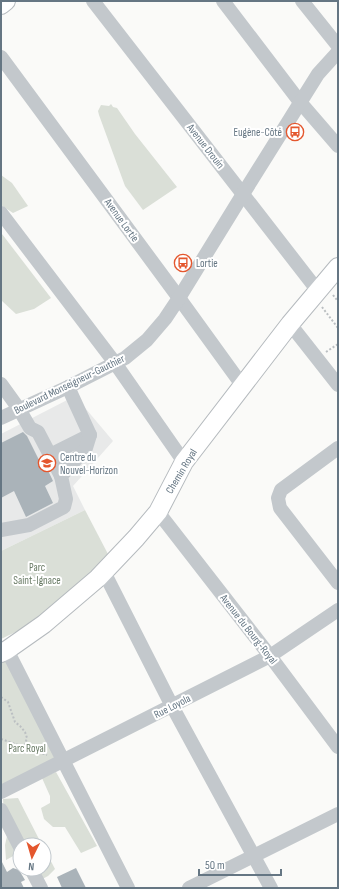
<svg xmlns="http://www.w3.org/2000/svg" width="339" height="889" font-family="'Sofia Sans Condensed',sans-serif">
<style>
.built{fill:#e8e9e9}
.green{fill:#dadfd7}
.building{fill:#aab3b9}
.lines{fill:none;stroke-linecap:round;stroke-linejoin:round}
.major-casing{stroke:#b5babe;stroke-width:20}
.path{stroke:#bbbfc2;stroke-width:2;stroke-dasharray:2 2;stroke-linecap:butt}
.minor{stroke:#c3c8cc;stroke-width:14}
.major{stroke:#fff;stroke-width:18}
.labels{text-anchor:middle;stroke-width:4;stroke-linejoin:round;paint-order:stroke}
.poi-label{font-size:11px;fill:#657683;stroke:#fff;text-anchor:start}
.street-label{font-size:11px;fill:#657683;stroke:#fff}
.park-label{font-size:11px;fill:#687a64;stroke:#fff}
</style>
<rect width="100%" height="100%" fill="#fafaf8"/>
<path class="built" d="M75 396 113 441 73 486 85 510 1 551V434Z"/>
<g class="green">
<path d="M111 104 113 107 117 108 135 134 177 187 143 210 125 186 99 115 98 111 101 105 109 106Z"/>
<path d="M1 175 12 183 28 206 13 213 1 205Z"/>
<path d="M2 234 51 298 34 309 16 314 1 300V235Z"/>
<path d="M85 510 109 556 61 600 24 628 1 639V551Z"/>
<path d="M1 653 63 761 1 792Z"/>
<path d="M56 772 97 846 81 853 65 827H53L44 819 41 808 50 803V796L42 778Z"/>
<path d="M18 798 42 845H20V863L15 855 6 860 5 845 7 836 4 815 3 799Z"/>
<path d="M44 848 55 869 48 876 33 884 23 869H44Z"/>
</g>
<g class="building">
<path d="M23 432 27 436 39 460 42 458 53 481 45 486 53 503 26 517 14 491 1 498V443Z"/>
<path d="M1 860 7 872 13 868 19 870 25 880 21 882 24 888H1Z"/>
<path d="M76 868 86 888H62L57 877Z"/>
</g>
<g class="lines">
<defs>
<g id="major">
<path d="M1 5 6 1"/>
<path d="M1 653 7 650 44 624 98 578 136 538 158 512 184 462 290 324 338 267"/>
</g>
</defs>
<use href="#major" class="major-casing"/>
<g class="path">
<path d="M333 295 337 300"/>
<path d="M322 307 338 328"/>
<path d="M326 352 338 344"/>
<path d="M1 684V685"/>
<path d="M1 697 8 702 15 722 20 726 25 732 27 738 24 747"/>
<path d="M1 739 47 755"/>
</g>
<g class="minor">
<path d="M93 1 318 291"/>
<path d="M223 1 300 102 338 146"/>
<path d="M302 1 338 46"/>
<path d="M1 57 179 298 242 385"/>
<path d="M1 213 115 363 184 462"/>
<path d="M290 324 338 385"/>
<path d="M1 384 19 409 30 428 38 432 61 476"/>
<path d="M1 418 68 387 125 358 147 340 165 319 179 298 243 194 318 74 338 52"/>
<path d="M338 448 281 490 278 498 280 508 338 583"/>
<path d="M50 455 90 435"/>
<path d="M158 512 270 656 338 747"/>
<path d="M1 530 29 525 64 507 66 499 61 476 86 448 90 435 68 387"/>
<path d="M104 572 172 706 271 888"/>
<path d="M7 650 128 888"/>
<path d="M1 792 270 656 338 610"/>
<path d="M1 810 20 847"/>
<path d="M31 869 41 888"/>
<path d="M189 888 338 814"/>
</g>
<use href="#major" class="major"/>
</g>
<defs>
<symbol id="bus-ring" viewBox="-11 -11 22 22"><circle r="9.5" fill="#fff" stroke="#e4572e" stroke-width="1.5"/><path d="M-5-6H5V4H4V6H2V4H-2V6H-4V4H-5ZM-3.5-4V0h7V-4ZM-3.5 1.2v1.5H-2V1.2ZM2 1.2v1.5H3.5V1.2Z" fill="#e4572e"/></symbol>
<symbol id="school-ring" viewBox="-11 -11 22 22"><circle r="9.5" fill="#fff" stroke="#e4572e" stroke-width="1.5"/><path d="M0-5L7-2L0 1L-7-2ZM-4 1L0 2.5L4 1V4Q0 6-4 4Z" fill="#e4572e"/></symbol>
</defs>
<g fill-rule="evenodd">
<use href="#bus-ring" x="285" y="122" width="20" height="20"/>
<use href="#bus-ring" x="173" y="253" width="20" height="20"/>
<use href="#school-ring" x="37" y="453" width="20" height="20"/>
</g>
<g class="labels">
<g class="poi-label">
<text x="282" y="136" text-anchor="end">Eugène-Côté</text>
<text x="196" y="267">Lortie</text>
<text x="60" y="461">Centre du<tspan x="60" dy="13">Nouvel-Horizon</tspan></text>
</g>
<g class="street-label">
<text transform="translate(206 146) rotate(52)" y="4">Avenue Drouin</text>
<text transform="translate(122 220) rotate(54)" y="4">Avenue Lortie</text>
<text transform="translate(69 384) rotate(-26)" y="4">Boulevard Monseigneur-Gauthier</text>
<text transform="translate(181 471) rotate(-59)" y="4">Chemin Royal</text>
<text transform="translate(249 629) rotate(52)" y="4">Avenue du Bourg-Royal</text>
<text transform="translate(172 706) rotate(-27)" y="4">Rue Loyola</text>
</g>
<g class="park-label">
<text x="37" y="571">Parc<tspan x="37" dy="13">Saint-Ignace</tspan></text>
<text x="27" y="752">Parc Royal</text>
</g>
</g>
<rect width="339" height="889" fill="none" stroke="#657683" stroke-width="4"/>
<g transform="translate(32 857) rotate(185)"><circle r="19" fill="#ffffff" stroke="#c1c8cd"/>
<path d="M0-3L7 15L0 10L-7 15Z" fill="#e4572e"/>
<text y="-6" font-size="11" font-weight="bold" text-anchor="middle" fill="#657683">N</text>
</g>
<path d="M199 869v6h82v-6" fill="none" stroke="#657683" stroke-width="2"/>
<text x="205" y="869" font-size="12" fill="#657683" stroke="#ffffff" stroke-width="3" paint-order="stroke">50 m</text>
</svg>
